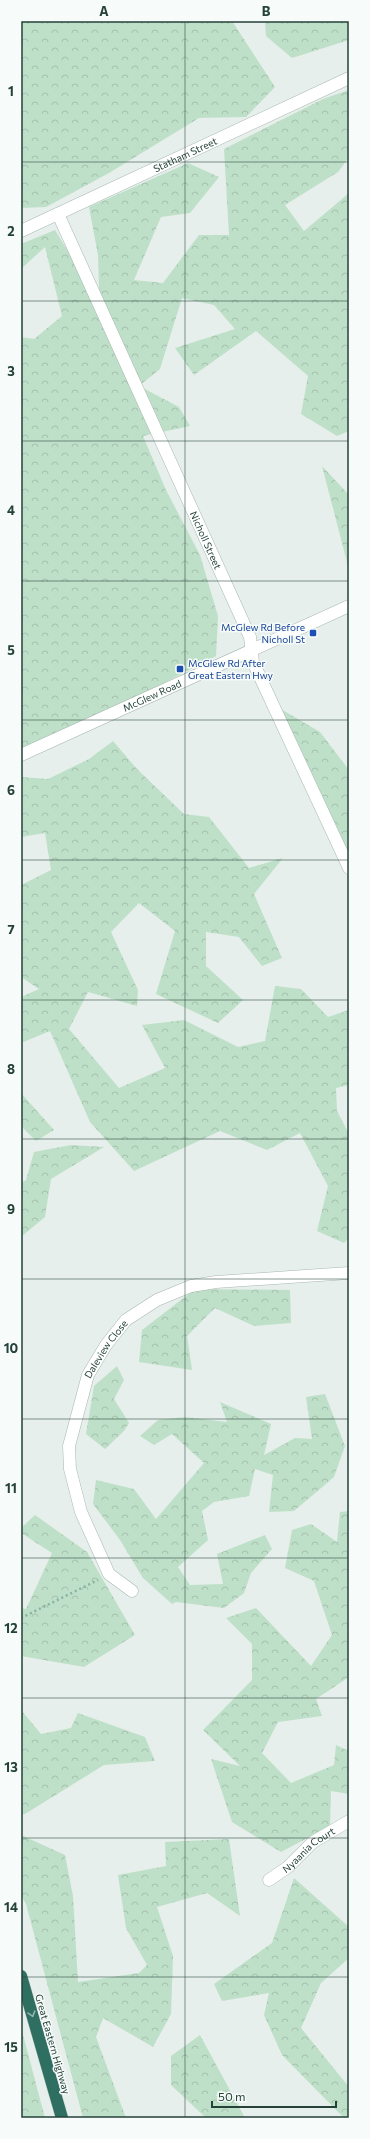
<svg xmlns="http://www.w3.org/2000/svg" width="370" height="2139" font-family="Commissioner,sans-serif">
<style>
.forest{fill:url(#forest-crowns)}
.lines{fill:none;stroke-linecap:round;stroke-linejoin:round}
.street-casing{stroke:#a8b8b2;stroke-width:13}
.highway-casing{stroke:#c2cac8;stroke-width:13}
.path{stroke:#86b3a5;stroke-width:2.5;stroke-dasharray:2 3;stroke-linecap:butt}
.street{stroke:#fff;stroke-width:12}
.highway{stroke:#2f6f62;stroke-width:12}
.oneway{stroke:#93b5ae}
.grid{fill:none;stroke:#24423a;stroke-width:1;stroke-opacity:0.55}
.transit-dot{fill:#1a4fb4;stroke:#f7fbf9;stroke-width:1.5}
.labels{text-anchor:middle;stroke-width:3;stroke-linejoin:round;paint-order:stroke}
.street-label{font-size:10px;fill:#24423a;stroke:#f7fbf9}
.transit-label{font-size:10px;fill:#164399;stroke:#f7fbf9;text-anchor:end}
.neatline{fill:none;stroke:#24423a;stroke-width:1.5}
.grid-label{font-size:13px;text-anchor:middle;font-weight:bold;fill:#24423a}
</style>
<defs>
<pattern id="forest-crowns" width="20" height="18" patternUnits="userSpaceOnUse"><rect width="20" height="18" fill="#bfe0c8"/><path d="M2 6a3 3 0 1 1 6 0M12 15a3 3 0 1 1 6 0" fill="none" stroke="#a4c1ad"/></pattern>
</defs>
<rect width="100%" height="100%" fill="#e6efeb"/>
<g class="forest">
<path d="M21 21H232L275 87 246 117 199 118 109 173 46 207 21 208Z"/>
<path d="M265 21H349V40L292 58 266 36Z"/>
<path d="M349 90V157L338 172 285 205 304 231 349 193V431L337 436 301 414 308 376 256 331 194 375 175 348 235 329 214 305 182 298 160 369 139 386 179 407 190 426 143 436 166 490 200 555 218 616 216 656 156 687 24 749 21 747V337L34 339 62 316 45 247 21 269V244L55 230 85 279 100 319 98 255 89 207 188 163 219 177 190 213 161 217 134 280 163 283 199 235H229L224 149 323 99Z"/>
<path d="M322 466 349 495 348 566Z"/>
<path d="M269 702 320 732 349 770V874L343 856Z"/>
<path d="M113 741 137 769 184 814 209 817 249 868 283 858 254 894 282 958 262 966 239 937 206 932V966L243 1000 218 1023 156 994 175 931 139 903 111 932 138 990 137 1006 88 992 69 1029 119 1088 165 1068 142 1025 184 1020 238 1047 265 1041 275 986 301 989 328 1017 349 1010V1085L336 1088 337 1111 349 1134V1238L344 1243 317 1231 328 1186 300 1133 267 1150 220 1131 134 1171 90 1122 50 1031 21 1043V997L39 989 21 977V885L51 870 45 833 21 837V777L48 779 89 759Z"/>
<path d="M21 1093 54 1130 36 1141 21 1126Z"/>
<path d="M71 1145 104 1147 51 1179 45 1217 21 1237V1183L26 1180 34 1152Z"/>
<path d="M195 1289 290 1290 291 1323 254 1326 215 1308 187 1336 192 1370 139 1362 142 1330Z"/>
<path d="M117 1366 124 1380 114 1399 129 1423 124 1431 105 1449 86 1434 94 1386Z"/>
<path d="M325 1394 345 1446 334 1477 294 1511 269 1512 273 1475 255 1469 249 1496 214 1502 202 1511 208 1540 178 1567 190 1585 223 1584 217 1554 265 1535 272 1549 251 1573 244 1593 224 1608 176 1602 172 1604 143 1578 120 1540 93 1504 96 1480 134 1489 156 1519 204 1463 172 1434 154 1445 140 1436 158 1420 185 1417 227 1422 220 1402 271 1424 264 1455 295 1438 312 1439 306 1397Z"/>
<path d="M349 1511V1677L316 1699 322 1716 278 1722 262 1753 291 1783 334 1765 336 1745 349 1751V1794L331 1791 330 1826 281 1852 232 1822 211 1759 240 1766 203 1730 252 1680V1644L226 1618 256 1608 311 1666 332 1635 314 1581 285 1568 292 1530 311 1524 337 1542 340 1512Z"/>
<path d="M35 1515 87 1552 135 1635 84 1667 21 1656V1608L26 1609 52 1553 21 1533V1528Z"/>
<path d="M21 1710 41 1734 71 1728 78 1713 145 1737 155 1761 104 1765 25 1814H21Z"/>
<path d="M21 1835 65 1855 73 1896 78 1982 139 1973 147 1965 126 1928 118 1875 166 1866 165 1842 229 1839 240 1916 207 1893 157 1907 173 1956 171 2014 153 2047 103 2018 96 2037 126 2118H83L26 1904 21 1895Z"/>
<path d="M294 1878 349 1927V1958L321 1983 301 2028 349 2087V2118H344L282 2055 264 2015 269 1993 222 2001 214 1984 272 1943Z"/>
<path d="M21 2027 45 2118H21Z"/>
<path d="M200 2035 245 2118H206L171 2085V2056Z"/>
</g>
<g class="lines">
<defs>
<g id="street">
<path id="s1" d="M58 214 250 637 253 662 349 868"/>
<path id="s2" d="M21 231 349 78"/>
<path id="s3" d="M21 755 349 606"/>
<path id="s4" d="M132 1591 109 1574 81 1512 70 1469 69 1446 88 1375 106 1345 126 1320 157 1300 191 1286 216 1282 349 1273"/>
<path id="s5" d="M269 1880 288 1867 313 1842 349 1821"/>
</g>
<path id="highway" d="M21 1976 62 2118"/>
</defs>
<use href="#street" class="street-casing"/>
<use href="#highway" class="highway-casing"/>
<path class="path" d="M21 1618 98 1580"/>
<use href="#street" class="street"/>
<use href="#highway" class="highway"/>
</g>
<defs><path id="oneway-chevron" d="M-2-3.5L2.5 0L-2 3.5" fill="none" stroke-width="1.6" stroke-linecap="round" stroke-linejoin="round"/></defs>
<use class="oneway" href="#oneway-chevron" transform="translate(32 2014) rotate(74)"/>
<path class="grid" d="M185 21V2118M21 162H349M21 301H349M21 441H349M21 581H349M21 720H349M21 860H349M21 1000H349M21 1139H349M21 1279H349M21 1419H349M21 1558H349M21 1698H349M21 1838H349M21 1977H349"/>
<g class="transit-dot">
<rect x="309" y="629" width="8" height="8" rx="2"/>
<rect x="176" y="665" width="8" height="8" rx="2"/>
</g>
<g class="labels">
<g class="street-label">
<text dy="4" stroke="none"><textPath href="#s2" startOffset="181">Statham Street</textPath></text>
<text dy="4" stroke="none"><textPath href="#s1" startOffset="358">Nicholl Street</textPath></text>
<text dy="4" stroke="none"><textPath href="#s3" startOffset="144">McGlew Road</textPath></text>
<text dy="4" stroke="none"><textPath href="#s4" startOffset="269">Daleview Close</textPath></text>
<text dy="4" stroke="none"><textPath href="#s5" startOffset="50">Nyaania Court</textPath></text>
<text transform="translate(53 2044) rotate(74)" y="4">Great Eastern Highway</text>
</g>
<g class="transit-label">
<text x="305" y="631">McGlew Rd Before<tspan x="305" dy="12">Nicholl St</tspan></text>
<text x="188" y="667" text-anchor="start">McGlew Rd After<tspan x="188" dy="12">Great Eastern Hwy</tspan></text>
</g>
</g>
<rect width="370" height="2139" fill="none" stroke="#f7fbf9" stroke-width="44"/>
<path d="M212 2101v6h124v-6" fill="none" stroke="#24423a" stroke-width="2"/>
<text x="218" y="2101" font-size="12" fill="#24423a" stroke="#f7fbf9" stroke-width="3" paint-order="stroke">50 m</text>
<rect x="22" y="22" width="326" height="2095" class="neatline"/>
<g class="grid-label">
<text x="104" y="16">A</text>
<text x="266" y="16">B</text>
<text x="11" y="96">1</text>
<text x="11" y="236">2</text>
<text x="11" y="376">3</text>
<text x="11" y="515">4</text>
<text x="11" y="655">5</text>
<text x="11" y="795">6</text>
<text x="11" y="934">7</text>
<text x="11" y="1074">8</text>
<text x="11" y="1214">9</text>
<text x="11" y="1353">10</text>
<text x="11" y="1493">11</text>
<text x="11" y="1633">12</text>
<text x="11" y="1772">13</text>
<text x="11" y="1912">14</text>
<text x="11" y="2052">15</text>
</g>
</svg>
